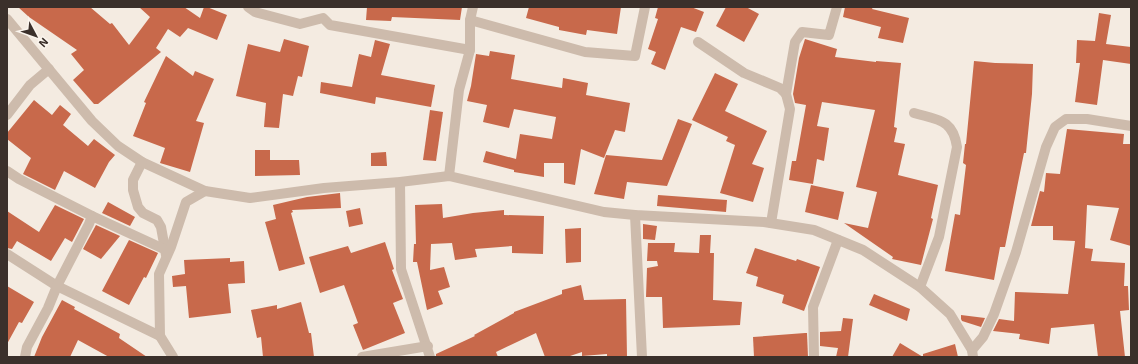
<svg xmlns="http://www.w3.org/2000/svg" width="1138" height="364" font-family="'Exo 2',sans-serif">
<style>
.building{fill:#c8694b}
.lines{fill:none;stroke-linecap:round;stroke-linejoin:round}
.minor{stroke:#cdbbac;stroke-width:10}
</style>
<rect width="100%" height="100%" fill="#f4ebe1"/>
<g class="building">
<path d="M18 7H90L110 24 112 23 129 45 150 17 139 7H184L200 18 204 7H207L227 15 217 40 188 28 180 37 168 29 156 48 161 52 98 104H94L73 80 84 70 71 54 77 50 29 17Z"/>
<path d="M367 7H462L460 20 392 17 391 21 366 20Z"/>
<path d="M529 7H621L617 34 587 30 586 35 559 30V27L526 18Z"/>
<path d="M658 7H691L704 12 696 32 681 27 665 70 651 64 656 52 648 49 658 19 655 18Z"/>
<path d="M726 7H746L759 14 744 42 716 26Z"/>
<path d="M845 7H873L872 9 909 18 903 43 878 38 881 27 843 17Z"/>
<path d="M1099 13 1111 15 1106 44 1131 47V64L1103 60 1097 105 1075 102 1080 63H1076L1077 40 1095 41Z"/>
<path d="M284 39 309 46 302 77 298 76 293 96 283 94 279 128 264 127 266 103 236 96 248 44 280 52Z"/>
<path d="M805 39 837 49 835 57 876 62V61L901 63 894 127 897 128 894 142 905 144 898 175 938 185 931 218 933 219 921 265 892 259 893 257 844 223 868 228 877 192 856 187 875 110 822 102 817 126 829 128 824 161 817 159 813 184 789 180 792 161H796L806 105 795 103 793 94 799 58Z"/>
<path d="M375 40 390 44 381 75 435 85 431 107 376 97 375 104 320 93 321 82 352 87 359 54 371 57Z"/>
<path d="M490 51 515 55 511 79 562 88 563 78 588 83 586 95 630 103 625 132 615 130 604 158 581 149 575 185 564 183V163H544V177L514 172V170L483 162 486 151 516 159 520 134 552 139 556 117 514 109 509 128 483 122 487 105 467 101 471 86 476 54 489 56Z"/>
<path d="M166 56 193 76 195 71 214 79 196 121 204 123 190 172 160 163 165 148 133 136 146 103 144 102Z"/>
<path d="M974 61 995 63 1033 64 1032 94 1026 153H1024L1005 247H1000L994 280 945 271 955 214 960 215 966 165 963 163 965 144H966Z"/>
<path d="M715 73 738 84 725 111 767 131 752 164 764 168 753 202 720 193 735 145 726 141 728 137 692 120Z"/>
<path d="M34 100 52 115 60 105 71 114 63 125 88 146 94 139 115 155 109 162 95 188 64 171 55 190 23 174 31 158 7 139V133Z"/>
<path d="M430 110 443 112 436 161 423 160Z"/>
<path d="M678 119 692 124 667 186 627 182 624 199 594 194 606 155 662 160Z"/>
<path d="M1067 129 1124 134 1123 144H1131V246L1110 240 1119 208 1087 205 1085 248 1093 249 1091 261 1125 263 1124 286H1128L1129 310 1120 311 1125 357H1098L1094 324 1051 328 1049 344 1019 339 1020 334 993 331 999 319 1014 321 1015 292 1068 294 1075 241 1053 240V226H1031L1040 191 1044 192 1046 173 1060 174Z"/>
<path d="M255 150H270V160H299L300 175 255 176Z"/>
<path d="M386 152 387 166H371V153Z"/>
<path d="M811 185 844 192 838 220 805 212Z"/>
<path d="M340 193 341 208 292 210 293 212 291 213 305 264 279 271 265 222 276 219 273 205 307 197Z"/>
<path d="M658 195 727 200 726 212 657 206Z"/>
<path d="M108 202 135 217 130 226 102 213Z"/>
<path d="M442 204 443 218 473 213 504 210V215L544 216 543 254 512 253V246L475 249 477 257 455 260 452 243 431 244 430 270 444 267 450 287 438 291 443 304 427 310 417 262H413L414 244H416L415 205Z"/>
<path d="M55 205 84 219 72 242 65 238 51 261 17 241 12 249 7 248V211L39 232Z"/>
<path d="M360 208 363 224 349 227 346 211Z"/>
<path d="M643 224 657 226 655 240 643 239Z"/>
<path d="M96 225 120 236 101 259 83 249Z"/>
<path d="M581 228V262L566 263 565 229Z"/>
<path d="M700 235H711L710 253H714L713 300 742 302 740 325 663 328 662 297H646L647 268 658 266 657 261H647L648 243H675L674 252 699 253Z"/>
<path d="M129 240 158 253 146 278 144 277 129 305 102 291Z"/>
<path d="M385 242 394 269 392 270 403 299 393 303 405 333 363 350 353 325 358 323 344 285 320 293 309 257 348 246 351 253Z"/>
<path d="M755 248 796 261 797 259 820 267 804 311 782 303 784 295 756 286 758 277 746 273Z"/>
<path d="M230 258V262L244 261 245 283 228 284 231 313 189 318 186 286 173 287 172 276 185 274 184 260Z"/>
<path d="M581 285 584 300 626 299 627 357H607V354L582 356V352L567 357H545L536 333 496 352 498 357H436V354L475 336 474 335 514 313V312L562 294V290Z"/>
<path d="M7 286 34 302 22 323 19 322 7 344Z"/>
<path d="M874 294 910 309 907 321 869 305Z"/>
<path d="M62 300 75 307 74 309 120 334 119 338 147 357H109L78 340 70 357H34L42 337Z"/>
<path d="M301 302 309 333H311L314 357H263L261 337 257 338 251 310 277 305V309Z"/>
<path d="M961 315 985 318 981 327 962 321 961 319Z"/>
<path d="M843 318 853 319 848 357H836L838 348 820 346V332L841 331Z"/>
<path d="M805 333H807L808 357H754L753 337Z"/>
<path d="M900 343 923 357V354L955 344 958 357H892Z"/>
</g>
<g class="lines">
<g class="minor">
<path d="M248 7 255 12 300 24 323 18 330 25 470 50"/>
<path d="M7 19 92 121 118 146 142 162 205 191 250 198 324 188 400 182 449 176 604 212 635 215 764 222 814 230 863 250 920 287 950 314 972 350 973 357"/>
<path d="M470 20 585 52 635 56 645 7"/>
<path d="M698 42 744 73 780 88 786 94"/>
<path d="M914 113C938 120 953 119 957 147L939 237 920 287"/>
<path d="M7 115 30 85 49 69"/>
<path d="M142 162 133 180V190L138 207 143 213 157 220 161 227 166 255"/>
<path d="M7 171 19 179 92 216 166 250"/>
<path d="M449 176 459 90 470 50V20L473 7"/>
<path d="M400 182 401 269 430 357"/>
<path d="M635 215 642 357"/>
<path d="M771 223 790 109 786 94 795 42 802 32 829 35 837 7"/>
<path d="M7 254 57 286 160 336"/>
<path d="M972 350 983 337 994 314 1016 252 1046 147 1055 127 1066 119H1087L1131 126"/>
<path d="M25 357 27 347 48 308 57 286 89 224 92 216"/>
<path d="M173 357 160 336 159 274 171 247 186 202 205 191"/>
<path d="M362 357 428 346"/>
<path d="M814 357 813 307 838 240"/>
</g>
</g>
<rect width="1138" height="364" fill="none" stroke="#3b302b" stroke-width="16"/>
<g transform="translate(36 36) rotate(131)" stroke="#fbf5ee" stroke-width="3" paint-order="stroke">
<path d="M0-3L7 15L0 10L-7 15Z" fill="#3b302b"/>
<text y="-6" font-size="11" font-weight="bold" text-anchor="middle" fill="#3b302b">N</text>
</g>
</svg>
